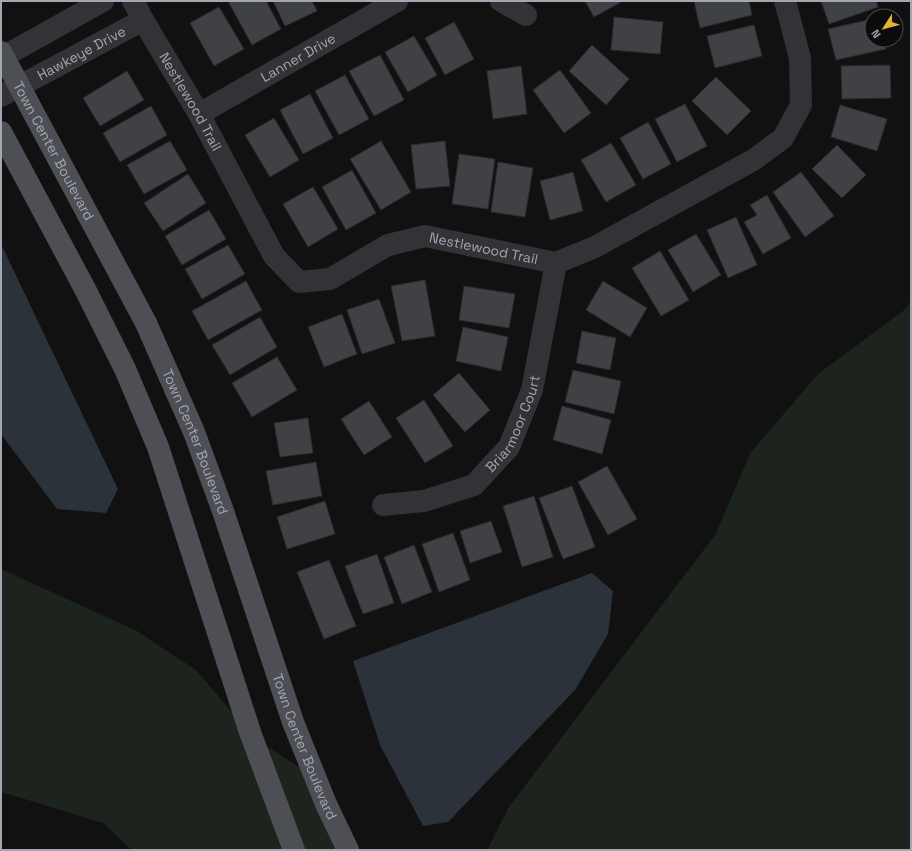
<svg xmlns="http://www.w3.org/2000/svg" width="912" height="851" font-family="'Space Grotesk',sans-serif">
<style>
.green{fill:#1d241e}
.water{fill:#2b3239}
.building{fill:#404145;stroke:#2b2b2e}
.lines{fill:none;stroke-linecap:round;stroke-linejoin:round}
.minor{stroke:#323237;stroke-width:22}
.major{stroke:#4e4f55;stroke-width:22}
.labels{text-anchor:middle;stroke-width:3;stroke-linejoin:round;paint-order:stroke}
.street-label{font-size:14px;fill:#a3a7b2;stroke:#0c0c0d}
</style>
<rect width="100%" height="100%" fill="#111112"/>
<g class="green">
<path d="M911 301V850H487L509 807 715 535 751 452 818 374 903 311Z"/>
<path d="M1 569 137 631 196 670 254 738 299 767 347 850H132L103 823 5 793 1 794Z"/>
</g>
<g class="water">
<path d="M1 244 118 489 106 513 57 509 1 434Z"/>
<path d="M592 573 613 591 608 634 575 690 448 822 423 826 380 745 353 661Z"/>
</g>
<g class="building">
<path d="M228 1H266L281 29 252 45Z"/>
<path d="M273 1H312L317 11 285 26Z"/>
<path d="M585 1H623L594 17Z"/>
<path d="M694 1H749L752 15 700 28Z"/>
<path d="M821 1H876L878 7 829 24Z"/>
<path d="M219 7 244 49 214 66 190 23Z"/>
<path d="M614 17 663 22 660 54 611 50Z"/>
<path d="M872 19V40H883L886 49 836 60 828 29Z"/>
<path d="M454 22 474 59 445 75 425 38Z"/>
<path d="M754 25 762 56 715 68 707 36Z"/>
<path d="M414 36 437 75 408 92 385 52Z"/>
<path d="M592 45 629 79 606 105 569 71Z"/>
<path d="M380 55 404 100 374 116 349 71Z"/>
<path d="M890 65 891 98 842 99 841 66Z"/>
<path d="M521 66 527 114 493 119 487 71Z"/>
<path d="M560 70 591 113 564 133 533 90Z"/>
<path d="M127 71 144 100 100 126 83 98Z"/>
<path d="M345 75 369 119 339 135 315 91Z"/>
<path d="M716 77 751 111 727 135 692 101Z"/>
<path d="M310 94 333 138 303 154 280 110Z"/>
<path d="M685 104 707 146 677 162 655 119Z"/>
<path d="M840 105 887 119 877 151 831 137Z"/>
<path d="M151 106 167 135 120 162 103 133Z"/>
<path d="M274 118 299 160 270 177 245 135Z"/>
<path d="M648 122 671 164 643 179 620 138Z"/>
<path d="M170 141 187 170 144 194 127 165Z"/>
<path d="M381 141 411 192 381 210 350 159Z"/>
<path d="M445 141 450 186 416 189 411 145Z"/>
<path d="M611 143 636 185 606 202 581 160Z"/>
<path d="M837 145 866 175 842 198 812 169Z"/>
<path d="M459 154 495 159 488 209 452 204Z"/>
<path d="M498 162 533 168 525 217 491 212Z"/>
<path d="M352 170 376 213 346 230 322 187Z"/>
<path d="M573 172 583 211 550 220 540 181Z"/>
<path d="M801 172 834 216 805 237 773 192Z"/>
<path d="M188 174 206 203 163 231 144 203Z"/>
<path d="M313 187 338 229 308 247 283 204Z"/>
<path d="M767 195 791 238 763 254 744 222 757 215 750 205Z"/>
<path d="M209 210 226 239 182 265 165 236Z"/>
<path d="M736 217 757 265 728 278 707 230Z"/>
<path d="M696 234 721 275 693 292 668 250Z"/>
<path d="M228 245 245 274 202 299 185 269Z"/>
<path d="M660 251 689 300 661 316 632 268Z"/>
<path d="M425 280 435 336 402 341 391 286Z"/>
<path d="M246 281 262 310 208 340 192 311Z"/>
<path d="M603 281 647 308 630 337 586 310Z"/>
<path d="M464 286 515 294 509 328 459 320Z"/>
<path d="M379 299 395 343 362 354 347 310Z"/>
<path d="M342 314 357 354 324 367 308 327Z"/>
<path d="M260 317 277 347 230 375 212 345Z"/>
<path d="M463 327 508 337 501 371 456 361Z"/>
<path d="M582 331 616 338 610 370 576 363Z"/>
<path d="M277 357 297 390 252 417 232 383Z"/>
<path d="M573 370 621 381 614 414 565 402Z"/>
<path d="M459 373 490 410 465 432 433 395Z"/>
<path d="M424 400 453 446 425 463 396 418Z"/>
<path d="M369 401 392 437 364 455 341 419Z"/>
<path d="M562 406 611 420 602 454 553 440Z"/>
<path d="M308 418 313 453 280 457 274 423Z"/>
<path d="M316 462 322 496 273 505 266 471Z"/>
<path d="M607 466 637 519 608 535 578 482Z"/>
<path d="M572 486 595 547 563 559 539 498Z"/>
<path d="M534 496 553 557 522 567 503 506Z"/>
<path d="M325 501 335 534 287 549 277 517Z"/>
<path d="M491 521 502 552 470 563 460 531Z"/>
<path d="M453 533 470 580 439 592 422 544Z"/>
<path d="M414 545 432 592 402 604 384 557Z"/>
<path d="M377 554 394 603 363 614 345 566Z"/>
<path d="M329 560 356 626 324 639 297 572Z"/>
</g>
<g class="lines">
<g class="minor">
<path id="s1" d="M133 1 143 20 199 114 274 256 299 282 330 279 388 245 425 236 556 263 595 247 755 159 783 138 801 105 800 58 785 1"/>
<path d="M501 1 526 15"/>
<path d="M1 58 103 1"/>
<path id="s2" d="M1 96 143 20"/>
<path id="s3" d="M199 114 397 1"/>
<path id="s4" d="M383 505 424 501 474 485 509 447 532 390 556 263"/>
</g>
<g class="major">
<path id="s5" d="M1 52 146 323 194 432 223 511 293 722 326 804 348 850"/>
<path d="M1 132 85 289 125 369 158 447 250 732 294 850"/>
</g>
</g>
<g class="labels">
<g class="street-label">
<text dy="5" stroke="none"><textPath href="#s2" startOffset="91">Hawkeye Drive</textPath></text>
<text dy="5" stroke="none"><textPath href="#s3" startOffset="114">Lanner Drive</textPath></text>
<text dy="5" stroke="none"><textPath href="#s1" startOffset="116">Nestlewood Trail</textPath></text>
<text dy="5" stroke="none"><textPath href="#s5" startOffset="112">Town Center Boulevard</textPath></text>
<text dy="5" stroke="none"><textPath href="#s1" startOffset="524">Nestlewood Trail</textPath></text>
<text dy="5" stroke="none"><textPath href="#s4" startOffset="168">Briarmoor Court</textPath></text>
<text dy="5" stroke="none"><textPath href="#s5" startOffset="436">Town Center Boulevard</textPath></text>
<text dy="5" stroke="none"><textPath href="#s5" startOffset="760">Town Center Boulevard</textPath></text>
</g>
</g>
<rect width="912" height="851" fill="none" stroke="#a3a7b2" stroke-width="4"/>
<g transform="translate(884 28) rotate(234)"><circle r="19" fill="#0c0c0d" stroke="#484a4f"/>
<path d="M0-3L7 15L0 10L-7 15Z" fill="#e4b036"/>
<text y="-6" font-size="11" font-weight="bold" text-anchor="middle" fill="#a3a7b2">N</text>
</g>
</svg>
